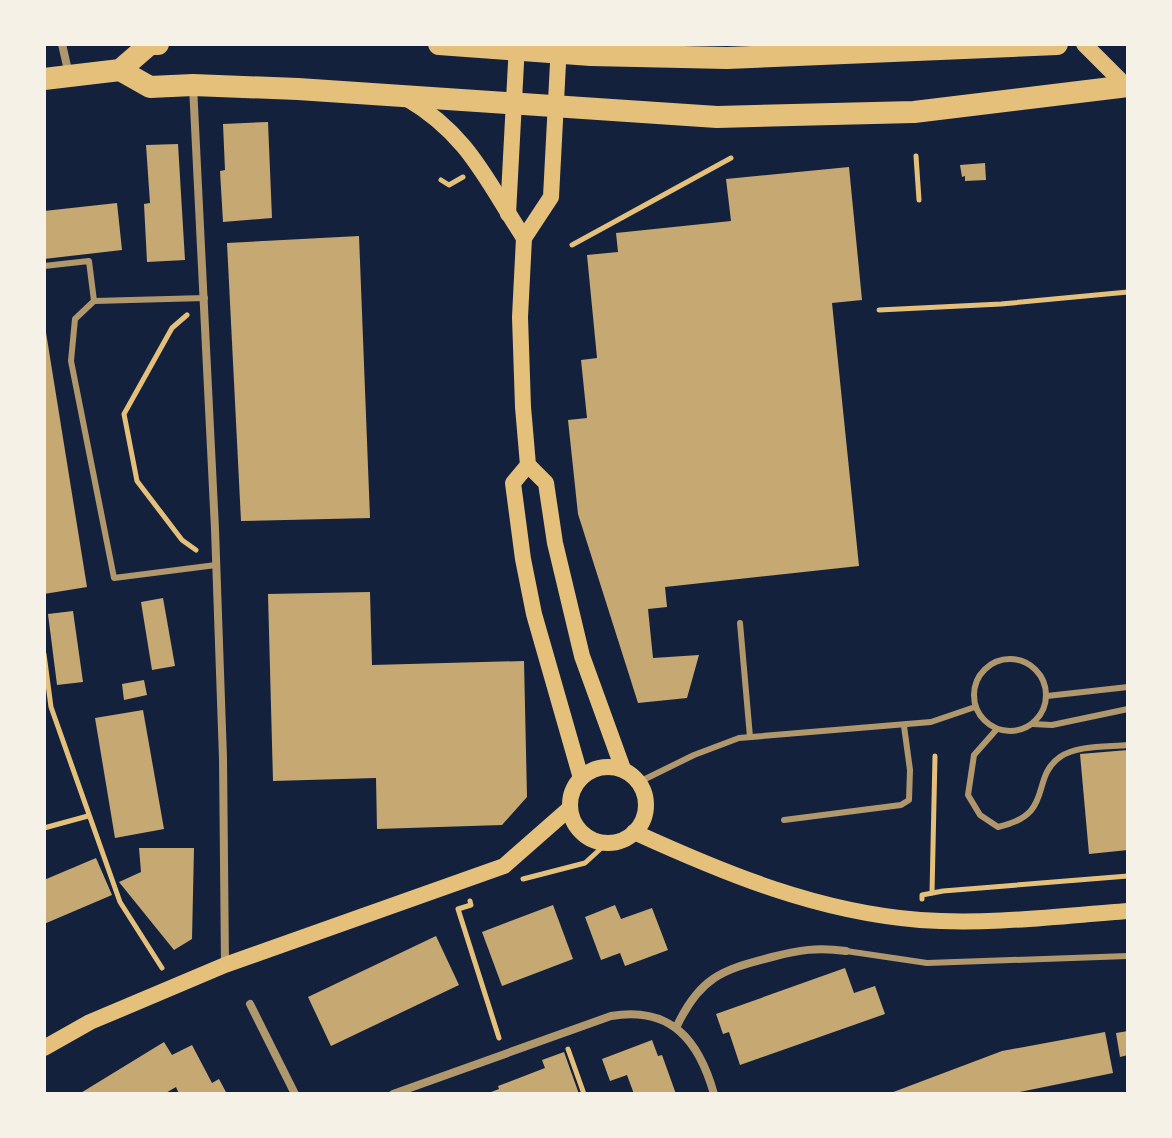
<svg xmlns="http://www.w3.org/2000/svg" width="1172" height="1138" font-family="Lora,serif">
<style>
.building{fill:#c6a872}
.lines{fill:none;stroke-linecap:round;stroke-linejoin:round}
.path{stroke:#e5c07b;stroke-width:5}
.service{stroke:#b1986c;stroke-width:6}
.minor{stroke:#b1986c;stroke-width:8}
.secondary{stroke:#e5c07b;stroke-width:16}
.trunk{stroke:#e5c07b;stroke-width:22}
</style>
<rect width="100%" height="100%" fill="#14213d"/>
<g class="building">
<path d="M268 122 272 218 223 222 220 171 225 170 223 124Z"/>
<path d="M178 144 185 260 147 262 144 204 150 203 146 145Z"/>
<path d="M985 163 986 180 965 181V176L962 177 960 165Z"/>
<path d="M849 167 862 300 832 303 859 566 665 587 667 607 648 609 653 658 699 655 687 698 638 703 578 514 568 420 587 418 581 360 597 358 587 255 618 252 616 233 731 221 726 179Z"/>
<path d="M117 203 122 250 44 259V211Z"/>
<path d="M359 236 370 518 241 521 227 243Z"/>
<path d="M44 320 87 587 44 594Z"/>
<path d="M370 592 372 665 524 661 527 797 502 825 377 829 376 778 273 781 268 594Z"/>
<path d="M163 598 175 666 152 670 141 602Z"/>
<path d="M73 611 83 682 57 685 48 614Z"/>
<path d="M144 680 147 695 124 700 122 684Z"/>
<path d="M143 710 164 829 115 838 95 718Z"/>
<path d="M1128 750V850L1089 854 1080 754Z"/>
<path d="M139 848H194L192 939 174 950 119 882 141 872Z"/>
<path d="M96 858 112 895 44 924V880Z"/>
<path d="M553 905 573 959 502 986 482 932Z"/>
<path d="M615 905 621 919 652 908 668 950 625 966 620 953 601 960 585 917Z"/>
<path d="M436 936 459 985 331 1046 308 997Z"/>
<path d="M845 968 854 993 875 986 885 1014 740 1065 729 1032 723 1034 716 1014Z"/>
<path d="M1128 1031V1055L1120 1057 1116 1033Z"/>
<path d="M1105 1032 1113 1073 1010 1094H888L1002 1051Z"/>
<path d="M652 1040 658 1056 662 1055 676 1094H634L627 1075 610 1081 602 1059Z"/>
<path d="M164 1042 172 1055 192 1045 212 1083 219 1079 227 1094H179L176 1087 164 1094H79Z"/>
<path d="M564 1052 579 1094H486L499 1089 498 1086 545 1068 542 1060Z"/>
</g>
<g class="lines">
<g class="path">
<path d="M916 156 919 200"/>
<path d="M441 180 449 185 463 177"/>
<path d="M572 245 731 158"/>
<path d="M879 310 1001 304 1128 292"/>
<path d="M187 315 172 328 124 414 137 481 182 540 196 550"/>
<path d="M44 654 51 707 120 902 162 968"/>
<path d="M44 828 88 816"/>
<path d="M523 879 585 863 608 842"/>
<path d="M932 893 935 756"/>
<path d="M922 899V895L943 891 1128 876"/>
<path d="M470 901 471 905 458 909 499 1038"/>
<path d="M568 1049 584 1094"/>
</g>
<g class="service">
<path d="M44 266 89 261 94 301"/>
<path d="M205 298 94 301 75 319 71 361 114 578 216 565"/>
<path d="M740 623 750 737"/>
<circle cx="1010" cy="695" r="36"/>
<path d="M1047 696 1128 687"/>
<path d="M1032 724 1052 725 1128 709"/>
<path d="M997 729 974 755 968 795 980 815 998 827C1056 814 1029 779 1060 757 1077 745 1108 747 1128 745"/>
<path d="M639 782 694 755 739 738 931 722 975 707"/>
<path d="M784 820 901 805 909 800 910 770 904 726"/>
<path d="M846 951 927 963 1128 956"/>
</g>
<g class="minor">
<path d="M62 44 69 75"/>
<path d="M193 86 215 529 223 758 225 964"/>
<path d="M250 1004 295 1094"/>
<path d="M676 1028C699 978 721 970 772 957 799 950 817 947 846 951"/>
<path d="M393 1094 611 1016C672 1006 699 1041 714 1094"/>
</g>
<g class="secondary">
<path d="M559 44 551 197 524 238 520 317 523 407 528 465 546 483 555 543 582 656 623 769"/>
<path d="M1084 44 1128 88"/>
<path d="M406 98C469 135 486 180 524 238"/>
<path d="M508 214 517 44"/>
<path d="M528 465 513 483 523 559 534 614 581 778"/>
<circle cx="608" cy="805" r="38"/>
<path d="M634 832C726 874 818 912 920 920 989 925 1059 916 1128 911"/>
<path d="M44 1048 90 1022 225 965 504 866 570 808"/>
</g>
<g class="trunk">
<path d="M439 44 591 55 727 58 1057 44"/>
<path d="M120 70 150 87 193 85 298 89 717 117 914 112 1128 86"/>
<path d="M44 79 120 70 150 44H158"/>
</g>
</g>
<rect width="1172" height="1138" fill="none" stroke="#f6f1e7" stroke-width="92"/>
</svg>
